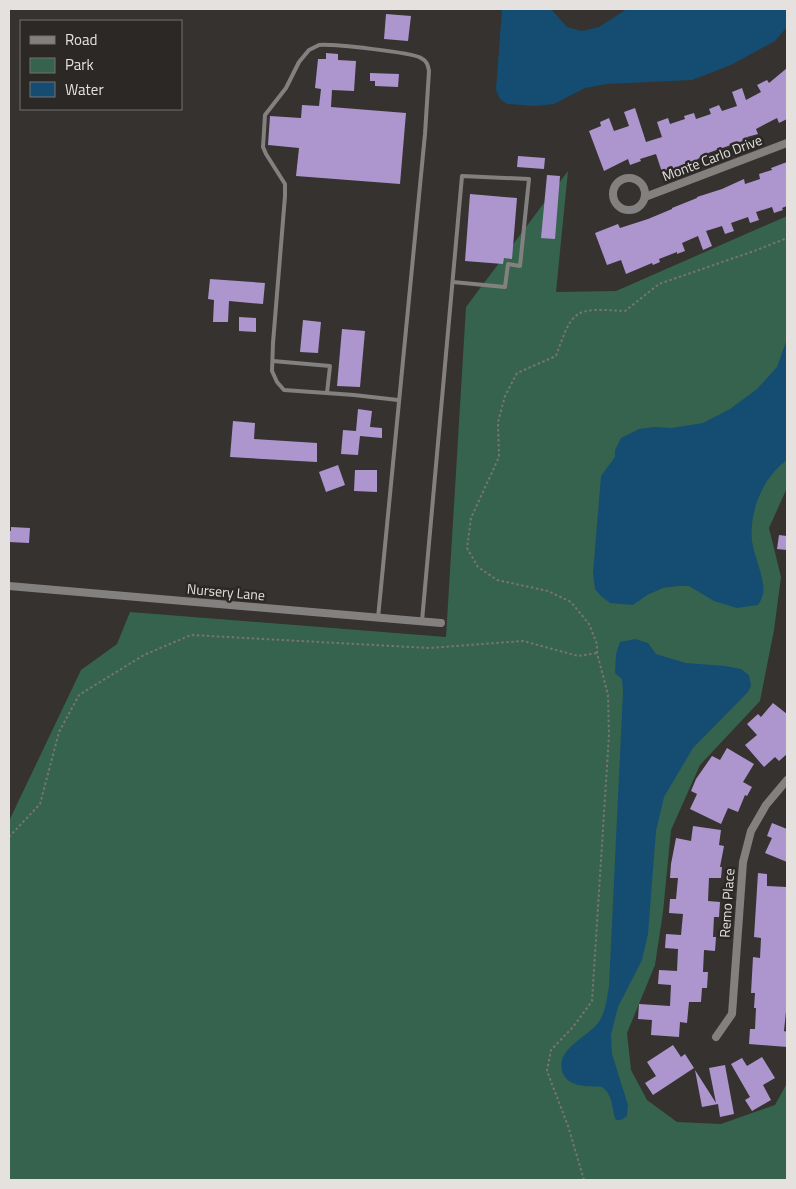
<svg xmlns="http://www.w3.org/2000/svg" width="796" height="1189" font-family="'Titillium Web',sans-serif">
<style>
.green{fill:#36634d}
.water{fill:#144d71}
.building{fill:#ad96ce}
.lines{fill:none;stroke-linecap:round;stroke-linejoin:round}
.path{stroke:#777471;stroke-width:2;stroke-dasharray:2.5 2.5;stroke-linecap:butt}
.lane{stroke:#838180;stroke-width:4}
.street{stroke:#838180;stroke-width:8}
.labels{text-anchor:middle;stroke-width:5;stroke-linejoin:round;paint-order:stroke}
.street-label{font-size:14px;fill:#e4e1df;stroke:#2b2825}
</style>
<rect width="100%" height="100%" fill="#35322f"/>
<path class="green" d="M568 171 556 292 616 291 787 216V488L769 528 781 577 774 630 760 701 700 765 671 830 663 912 655 965 627 1033 631 1070 647 1100 677 1122 721 1124 775 1105 787 1083V1180H9V821L81 670 117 644 130 612 446 637 466 307Z"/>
<g class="water">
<path d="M502 9H551L567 27 582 31 599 27 627 9H787V27L775 41 731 65 692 80 607 84 585 88 554 104 535 106 507 104 500 99 496 90Z"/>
<path d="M787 339V460C763 477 749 511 752 541 754 556 766 581 763 594 762 598 760 602 758 605L737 608 714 601 689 586H678L663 588 647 595 633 605 610 603 601 596 595 589 593 573 601 476 615 457V450L621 438 639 429 655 427 671 428 703 423 730 409 757 389 777 367Z"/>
<path d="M635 639 648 643 656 654 686 663 725 666 741 669 749 675 751 686 748 692 693 748 664 797 656 831 648 934 642 960 618 1007 611 1035 612 1054 628 1105 627 1116 621 1120H616C611 1108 614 1096 602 1087 588 1086 567 1088 562 1071 556 1047 590 1037 600 1020 606 1010 607 997 609 986L623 692 622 679 615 673 616 654 620 642Z"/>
</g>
<g class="building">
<path d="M386 14 411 16 408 41 384 39Z"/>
<path d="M326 53 338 54V60L356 61 354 91 332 90 331 107 406 113 400 184 296 176 299 148 268 145 270 116 301 118 302 105 319 106 321 89 315 88 318 59H326Z"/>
<path d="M787 68V119L779 123 777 118 756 129 758 134 747 137 748 139 708 153 709 155 697 159 698 161 662 172 656 154 640 159 641 161 630 165 628 159 604 171 589 131 601 126 600 122 609 118 614 131 629 126 624 112 635 108 646 142 662 137 657 122 668 118 670 124 685 119 684 116 694 113 696 119 711 114 709 109 719 105 722 111 737 106 732 92 742 88 746 100 761 92 757 85 767 80 769 83Z"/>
<path d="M370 73 399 74 398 87 375 86V81H370Z"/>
<path d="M518 156 545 158 544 169 517 167Z"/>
<path d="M787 162V206L782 208 783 210 774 213 772 207 756 212 759 220 750 223 748 217 731 223 734 231 725 234 722 226 706 231 712 246 703 250 698 236 682 243 685 251 677 254V252L659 259 660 262 653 265 652 263 626 274 621 260 607 265 595 233 618 224 620 228 648 219 672 209V208L697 198V197L722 189 744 179 745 184 760 179 759 174 772 170 771 168Z"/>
<path d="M547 175 560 176 555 239 541 238Z"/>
<path d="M470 194 517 198 512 259 504 258 503 264 465 261Z"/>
<path d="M210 279 265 283 263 304 229 301 228 322H213L214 300 208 299Z"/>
<path d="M239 317 256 318V332L239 331Z"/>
<path d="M303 320 321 322 318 353 300 352Z"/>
<path d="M342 329 365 331 360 387 337 386Z"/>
<path d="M358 409 372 411 370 427 382 428V438L360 436 358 455 341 454 343 430 356 431Z"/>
<path d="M233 421 255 423 254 439 317 443V462L230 457Z"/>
<path d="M338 465 345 485 326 492 319 472Z"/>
<path d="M355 470H377V492L354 491Z"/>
<path d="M11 527 30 528 29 543 9 542V531H11Z"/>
<path d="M779 535 787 536V550L777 549Z"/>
<path d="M773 703 787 714V754L779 761 775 757 764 767 745 745 757 735 747 724 758 714 761 717Z"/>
<path d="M727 748 754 764 743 782 752 787 747 796 745 795 738 812 728 808 721 824 690 809 697 794 691 791 696 779 712 756 720 760Z"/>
<path d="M772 823 787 829V862L765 853 772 838 767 836Z"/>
<path d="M693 826 721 830 719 845 724 846 720 867H722L721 878H709L708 901 720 902 719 917H714L713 937H716L715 951 704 950 703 972H708L707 988H702L701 1002H689L687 1023 680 1022 679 1037 651 1035 652 1020 638 1019 639 1004 670 1006 671 985 658 984 659 970 677 971 678 949 665 948 666 934 681 935 683 914 669 913 670 899H676L678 878H670L671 864 676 838 691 841Z"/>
<path d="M758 873 767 874V886L787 887V1002L784 1031 787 1032V1047L749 1044 750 1029H755L756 1008H754L755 993H751L753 957 760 958 761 938 754 937Z"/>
<path d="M673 1045 681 1057 685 1054 694 1068 653 1095 645 1083 656 1076 647 1062Z"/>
<path d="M762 1057 775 1078 763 1085 771 1100 752 1111 745 1100 750 1097 731 1064 742 1058 747 1066Z"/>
<path d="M725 1065 734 1114 720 1117 718 1104 702 1107 695 1070 716 1103 709 1068Z"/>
</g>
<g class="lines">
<g class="path">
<path d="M9 837 40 804 59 732 79 695 144 655 191 635 429 648 523 641 578 656 597 653"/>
<path d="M584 1180 568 1126 547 1071 551 1050 573 1027 592 1001 609 735 608 695 597 653V644L589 624 571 602 548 591 497 580 478 567 467 548 471 518 499 457 498 422 505 396 517 373 556 356C573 308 574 308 625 311L659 284 757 250 787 238"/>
</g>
<g class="lane">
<path d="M273 361 330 366 327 393"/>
<path d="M378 618 425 134 429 71C428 65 427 61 421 58 411 52 333 44 319 45L309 50 299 62 286 88 265 115 263 147 266 154 285 184V196L273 343 272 371 277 382 284 390 354 395 398 400"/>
<path d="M422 621 462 176 529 179 520 266 508 264 505 287 453 282"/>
</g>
<g class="street">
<circle cx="629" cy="194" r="16"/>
<path d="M645 197 787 143"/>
<path d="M9 586 441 623"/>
<path d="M716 1037 732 1014 743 862 751 831 766 805 787 780"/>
</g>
</g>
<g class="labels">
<g class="street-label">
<text transform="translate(712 158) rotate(-21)" y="5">Monte Carlo Drive</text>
<text transform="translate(226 592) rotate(5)" y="5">Nursery Lane</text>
<text transform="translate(727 903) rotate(-86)" y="5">Remo Place</text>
</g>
</g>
<rect width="796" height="1189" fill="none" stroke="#e4e1df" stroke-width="20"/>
<rect x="20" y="20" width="162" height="90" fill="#2b2825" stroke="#75726f"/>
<rect x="30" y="36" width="25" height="8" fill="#838180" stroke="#75726f"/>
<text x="65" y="45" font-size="15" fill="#e4e1df">Road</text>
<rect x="30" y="58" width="25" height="15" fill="#36634d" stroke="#75726f"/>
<text x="65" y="70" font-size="15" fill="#e4e1df">Park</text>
<rect x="30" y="82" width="25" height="15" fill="#144d71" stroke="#75726f"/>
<text x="65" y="95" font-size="15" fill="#e4e1df">Water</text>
</svg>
